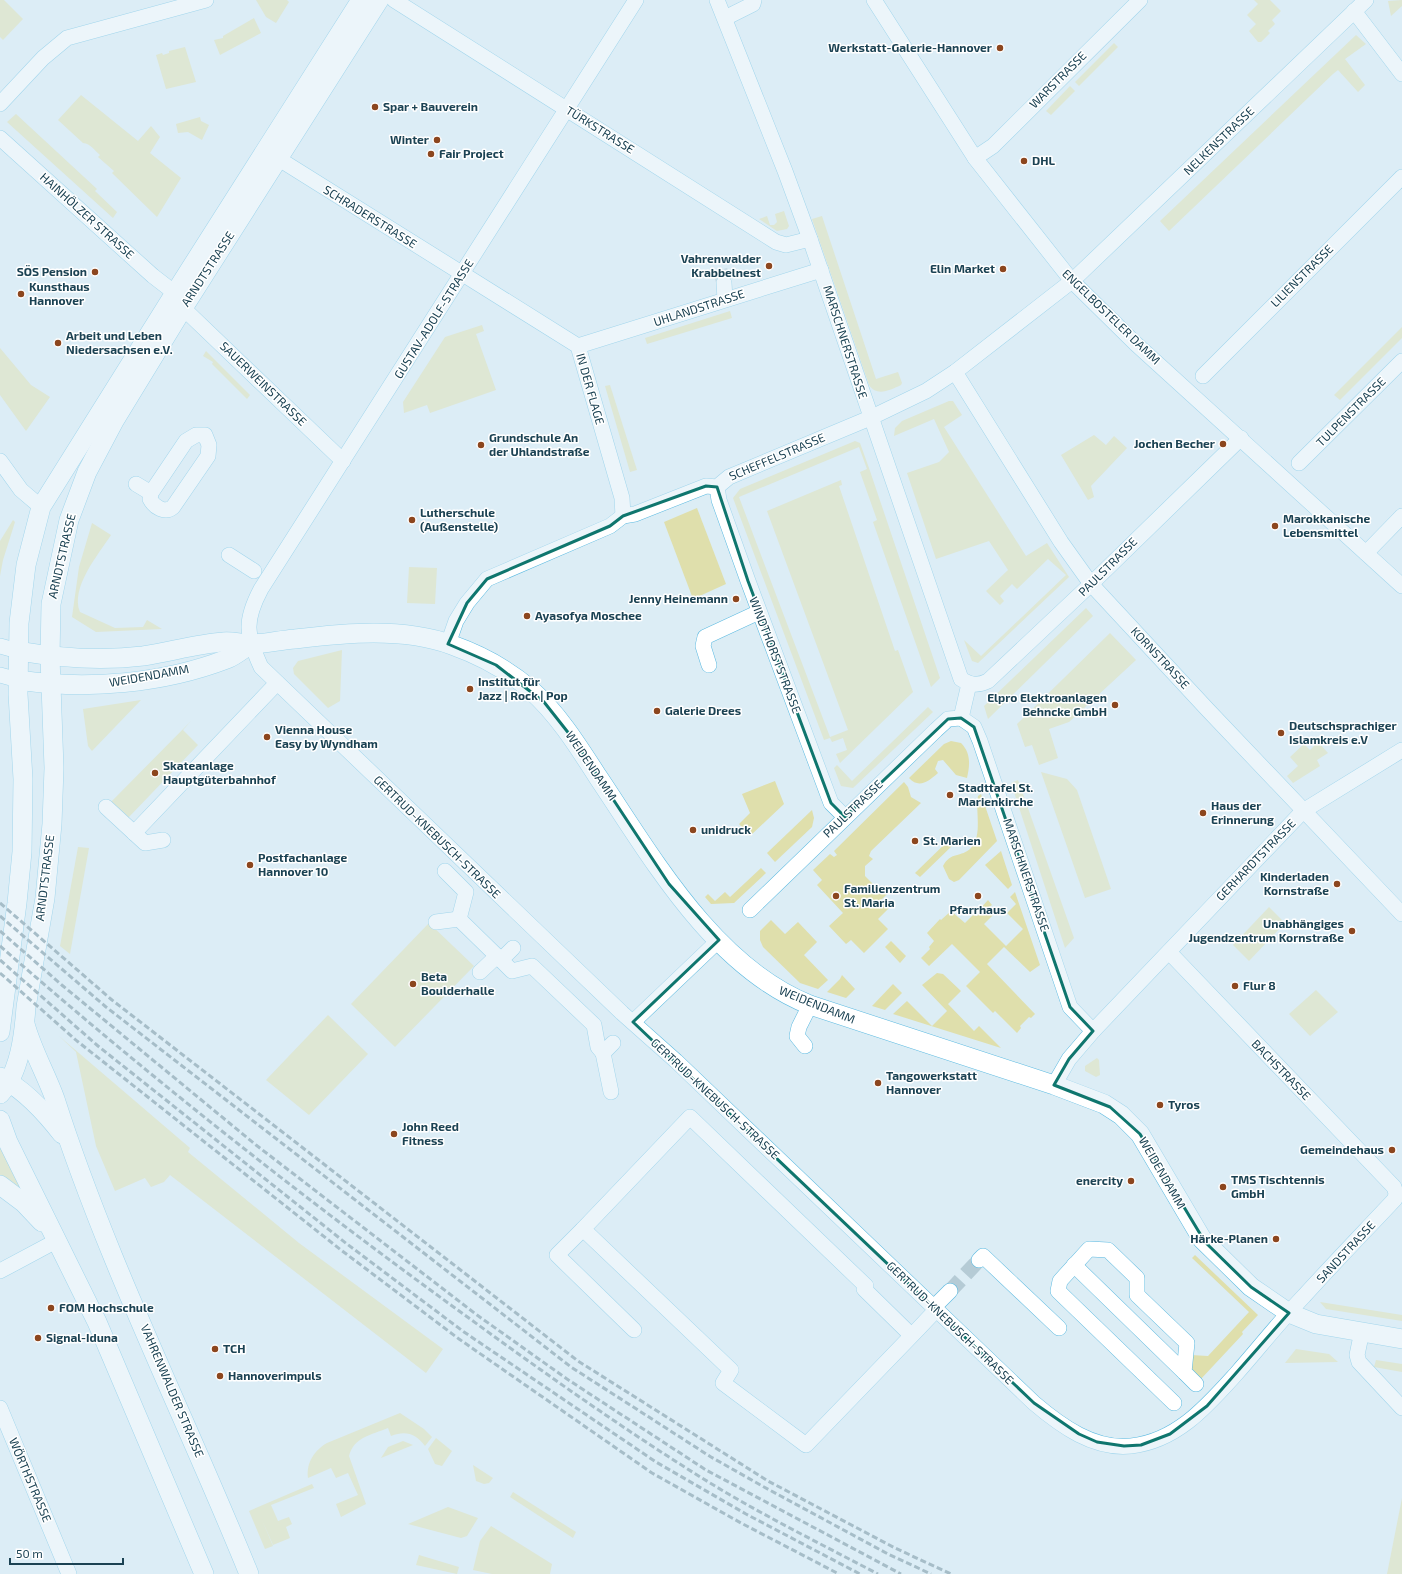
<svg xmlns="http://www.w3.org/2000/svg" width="1402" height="1574" font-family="'Exo 2',sans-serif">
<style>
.green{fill:#dfdfac}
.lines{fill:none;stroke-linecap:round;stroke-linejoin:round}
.minor-tunnel{stroke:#b5cbd5;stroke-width:15;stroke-dasharray:15 8;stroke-linecap:butt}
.minor-casing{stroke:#5bbae1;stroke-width:16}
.major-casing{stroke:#5bbae1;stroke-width:20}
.minor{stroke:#fff;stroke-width:15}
.major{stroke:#fff;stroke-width:19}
.rail{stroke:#658491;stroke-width:3;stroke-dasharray:6 3;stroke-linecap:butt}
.marked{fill:none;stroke:#0f766e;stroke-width:3;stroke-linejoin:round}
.poi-dot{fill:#8c461e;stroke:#fff;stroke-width:1.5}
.labels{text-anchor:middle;stroke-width:3;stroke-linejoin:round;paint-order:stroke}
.poi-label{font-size:12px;font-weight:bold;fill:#1b4253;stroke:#fff;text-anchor:start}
.street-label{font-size:12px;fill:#1b4253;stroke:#fff}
</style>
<rect width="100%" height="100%" fill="#dcedf5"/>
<g class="green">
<path d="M0 0H4L23 19 3 40 0 37Z"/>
<path d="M256 0H287L289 2 276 23 266 17Z"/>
<path d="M1254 0H1270L1281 11 1272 20 1275 24 1268 31 1270 33 1261 42H1258L1249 31 1256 24 1247 15 1258 4Z"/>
<path d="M1402 0V6L1391 16 1388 1Z"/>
<path d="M254 18 261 33 220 55 214 40 223 38V36Z"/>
<path d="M1356 35 1366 44 1345 59 1365 85 1358 92 1338 70 1333 74 1169 231 1160 221Z"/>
<path d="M1114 43 1118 47 1079 86 1075 82Z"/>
<path d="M185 47 196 82 166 89 156 55 162 53 163 55 169 53V51Z"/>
<path d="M1070 86 1075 91 1051 115 1046 111Z"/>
<path d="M81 95 138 141 151 126 160 137 150 153 181 178 157 217 112 173 114 171 98 157 100 155C94 150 91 144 83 143L58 120Z"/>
<path d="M16 114 97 189 95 191 117 212 113 218 7 122Z"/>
<path d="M200 117 201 121 209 125 202 140 188 132 178 133 176 124Z"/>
<path d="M784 211 789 226 787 229 777 231 759 219 767 216 770 225H774L777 222 775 214Z"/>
<path d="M822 216 876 379 898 372 902 383 901 385C890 390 877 397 869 385L812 219Z"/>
<path d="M730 311 732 318 647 344 645 338Z"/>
<path d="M482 325 484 331 476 334 496 390 430 413 427 405 404 413 403 402 445 337Z"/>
<path d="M1402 327V338L1340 400 1334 395Z"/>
<path d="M0 348 31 385 50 397 26 431 0 395Z"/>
<path d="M206 351 250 395 247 399 212 364 213 362 203 356Z"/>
<path d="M610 385 637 470 630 472 605 386Z"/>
<path d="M949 401H953L962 415 944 427 1026 556 1047 543 1069 577 978 663 972 661 964 640 981 656 1066 575 1048 559 1017 589 1012 584 1000 596 1004 601 1000 605 986 591 1008 570 989 541 936 559 907 473 939 462 949 452 934 419 894 436 895 428 902 421Z"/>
<path d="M1094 435 1106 445 1114 436 1127 448 1091 486 1094 497 1088 500 1061 455Z"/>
<path d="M855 441 860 443 869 468 940 678 931 687 873 522 877 520 860 472 867 469 859 447 739 497 830 737 848 730 767 511 841 480 842 485 839 486 895 651 898 650 913 692 840 763 836 754 847 750 843 738 832 742 830 738 824 740 733 498 740 489Z"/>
<path d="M697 508 726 584 693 599 664 522Z"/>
<path d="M13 520 15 522 3 560 0 576V541Z"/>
<path d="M92 523 111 535C98 555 70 588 80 612L115 628 143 627 147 620 162 629 96 632 72 617 79 567Z"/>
<path d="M409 567 437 568 435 604 407 603Z"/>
<path d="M1086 608 1093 616 988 719 984 706Z"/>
<path d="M1110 633 1136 660 1069 722 1049 729 1058 758 1039 765 1032 745 1025 747 1017 724Z"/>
<path d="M342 650 340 701 328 708 294 674 293 668 298 661Z"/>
<path d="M141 700 92 751 88 746 83 709Z"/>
<path d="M928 707 933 712 853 788 841 786 834 768 837 765 852 781Z"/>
<path d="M191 721 183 730 198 745 128 818 111 802Z"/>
<path d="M951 741 961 743C971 753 970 765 967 778L956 775 943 760 938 761 935 769 938 773C929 781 919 789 909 778L944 744Z"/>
<path d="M1318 742 1328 753 1317 760 1320 766 1293 783 1287 776 1298 766 1290 757 1304 744 1310 750Z"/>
<path d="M1041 772 1067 779 1077 790 1111 889 1085 898Z"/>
<path d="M1018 780 1074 938 1065 948 1011 783Z"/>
<path d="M775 781 784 804 750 836 739 824 750 813 742 794Z"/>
<path d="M904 782 908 787 911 797 921 803 871 851 869 856 873 859 865 866V876L879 890 890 891 881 900 889 908 878 919 888 929 864 953 851 940 846 944 829 926 843 913 817 885 822 880 813 870 830 854 834 857 837 855 834 851Z"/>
<path d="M981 794 997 841 959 880 954 882 949 879 943 866C951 851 961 858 971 848 983 835 975 811 978 796Z"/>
<path d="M812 810 814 818 812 827 775 862 767 853Z"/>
<path d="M952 837 956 842 920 877 915 873Z"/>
<path d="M78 847 89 848 70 954 60 946Z"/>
<path d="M1001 851 1012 885 1008 889 985 865Z"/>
<path d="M761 868 766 873 734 903 711 904 705 897 708 894 715 901 725 892 730 897Z"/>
<path d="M1015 892 1040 965 1030 972 1004 947 987 964 1035 1014 1031 1018 1029 1017 1020 1026 1021 1028 1017 1033 995 1011 993 1013 966 986 980 972 952 944 929 966 921 958 930 949 929 947 934 941 927 933 940 919 941 920 951 911 965 923 973 915 977 916 979 914V910L988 900 992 905 988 908 994 914 984 924 1006 946 1023 929 1007 913 1016 904 1010 897Z"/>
<path d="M1269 907 1285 923 1249 961 1233 945Z"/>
<path d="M771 920 785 934 798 922 817 942 804 955 828 980 818 989 800 983 763 947 760 940V931Z"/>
<path d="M429 923 474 966 395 1047 351 1004Z"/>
<path d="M891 941 906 956 900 963 885 947Z"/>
<path d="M937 973 943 974 961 991 948 1004 974 1031 979 1026 1001 1048 893 1014 907 1001 932 1026 947 1011 922 985Z"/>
<path d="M842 975 855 989 846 998 827 992 840 979Z"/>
<path d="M893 984 902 993 885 1010 872 1006Z"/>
<path d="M1316 990 1338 1012 1310 1036 1289 1014Z"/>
<path d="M328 1015 368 1054 309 1115 266 1080Z"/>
<path d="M59 1036 190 1148 188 1152 299 1243 443 1349 426 1373 170 1175 164 1182 151 1187 145 1178 115 1191 96 1146 76 1052Z"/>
<path d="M1097 1058 1099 1060 1100 1075 1096 1077 1085 1071V1066Z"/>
<path d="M0 1144 29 1197 0 1178Z"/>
<path d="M1195 1255 1258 1315 1242 1332 1243 1334 1200 1380 1190 1370 1191 1355 1208 1356 1249 1312 1192 1258Z"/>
<path d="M1320 1302 1402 1315V1321L1326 1309Z"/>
<path d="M1296 1349 1329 1354 1338 1362 1285 1363Z"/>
<path d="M1376 1360 1402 1364V1372L1374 1367Z"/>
<path d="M400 1413 424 1429 432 1437 425 1446C416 1434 406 1430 391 1436L388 1428C371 1435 354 1437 349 1456L366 1504 341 1517 336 1504 358 1495 348 1473 336 1478 331 1468 308 1478C306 1462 315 1450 327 1443Z"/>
<path d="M436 1438 452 1451 442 1466 435 1464 428 1449Z"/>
<path d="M403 1441 413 1445 381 1458 388 1447Z"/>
<path d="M473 1465 493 1478 489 1483 484 1484 476 1481Z"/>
<path d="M312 1484 314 1488 271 1505 278 1521 289 1517 292 1524 286 1527 290 1538 273 1545 262 1520 273 1546 265 1549 249 1511Z"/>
<path d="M513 1492 576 1532 573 1538 510 1497Z"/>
<path d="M1402 1498V1574H1387Z"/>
<path d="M448 1507 478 1518 467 1536 461 1538 408 1524Z"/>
<path d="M491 1526 552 1564 550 1574H492L473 1570 480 1541Z"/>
<path d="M419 1555 459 1567 457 1574 416 1565Z"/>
</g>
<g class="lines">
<g class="minor-tunnel">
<path d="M720 270 724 283"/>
<path d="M950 1291 979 1260"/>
</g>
<defs>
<g id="minor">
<path d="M394 0 776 242 786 245 810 239"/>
<path d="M636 0 261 589C244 621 246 634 261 667L622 1013 676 1061 1034 1403C1061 1426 1094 1450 1131 1446 1177 1441 1207 1406 1236 1374 1259 1348 1280 1321 1304 1296 1334 1263 1365 1231 1395 1199L1396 1193 1394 1187 1169 952"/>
<path d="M717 0 785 171 810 239 961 679C971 685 977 686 988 681L1091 584 1241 438"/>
<path d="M874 0 975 158 1072 281 1136 344 1402 586"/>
<path d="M1354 11 1402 74"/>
<path d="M725 18 753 4 754 0"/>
<path d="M0 104 43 58 67 38 206 0"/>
<path d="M0 138 153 276 175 293"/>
<path d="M975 158 993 146 1140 0"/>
<path d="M279 159 578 346 622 498 623 516"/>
<path d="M724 283 725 299"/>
<path d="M183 308 343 461"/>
<path d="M578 346 821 270"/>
<path d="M955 372 1061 542 1091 584 1207 709 1402 914"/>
<path d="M1203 376 1402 177"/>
<path d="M196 435H205L209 445 208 456 173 507C165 514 154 507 150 499L151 493 186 441Z"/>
<path d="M0 461 21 490 41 507"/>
<path d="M1299 463 1402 361"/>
<path d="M136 484 151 493"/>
<path d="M717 487 719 500 748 581 831 803 845 817"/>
<path d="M1366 553 1402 516"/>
<path d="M229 555 254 571"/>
<path d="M448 644 456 621 467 603 487 579 610 526 623 516 635 514 706 486 717 487 729 477 870 418 926 391 955 372 1072 281 1366 0"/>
<path d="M0 646 18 651"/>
<path d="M709 665 703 646 705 637 759 612"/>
<path d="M0 675 18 680"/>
<path d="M961 718 974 727 980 741 1070 1007 1093 1031"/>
<path d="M961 718 969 684"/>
<path d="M106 807 145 843 163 840"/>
<path d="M134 833 277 683"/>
<path d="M445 871 466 892 459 919"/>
<path d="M750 910 936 730 948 719 961 718"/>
<path d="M436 922 459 919 501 960"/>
<path d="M513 948 501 960 512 971 532 966 594 1025 598 1047 603 1053 613 1043"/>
<path d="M480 972 497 956"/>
<path d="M633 1022 719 940"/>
<path d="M805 1046 797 1036 799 1027 810 1005"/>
<path d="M603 1053 611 1092"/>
<path d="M1054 1085 1069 1059 1093 1031 1303 811 1402 750"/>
<path d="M583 1229 557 1255 634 1330"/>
<path d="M979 1260 983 1256 1059 1328"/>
<path d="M1074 1265 1184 1372"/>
<path d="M0 1271 58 1240"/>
<path d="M934 1307 950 1291"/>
<path d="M1362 1331 1357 1355 1359 1362 1402 1408"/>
<path d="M911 1335 864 1289 866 1286 690 1117 583 1229 731 1370 723 1383 806 1445 919 1328 936 1310"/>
<path d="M1174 1403 1058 1291 1060 1281 1089 1249 1108 1250 1137 1278V1295L1187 1343 1184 1372 1196 1384"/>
<path d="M0 1408 69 1574"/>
</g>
<g id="major">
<path d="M18 651C59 658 102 661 143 656 170 652 196 644 223 642 233 641 242 644 252 644 266 644 280 640 295 639 345 633 403 627 452 645 480 655 507 669 531 690 558 714 578 746 598 777 653 859 714 967 810 1005L1054 1085 1104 1104 1121 1115 1140 1134 1202 1239 1251 1287 1289 1313 1316 1324 1402 1339"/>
<path d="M18 680C87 690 162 684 227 659 235 656 243 649 251 644"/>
<path d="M25 1024C32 1050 46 1074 55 1099 107 1262 185 1416 249 1574"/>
<path d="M0 1032 17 903 22 852 23 779 18 694 19 623 26 565 41 507 175 293 361 0"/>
<path d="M0 1077C25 1090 45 1112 62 1134"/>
<path d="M0 1094C20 1072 24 1035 26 1007L45 898 52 824 54 768 50 657 51 604 69 520 87 472 114 421 183 308 379 0"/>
<path d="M0 1120 8 1142 97 1322 204 1574"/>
<path d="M0 1185 24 1203 42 1222"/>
</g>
</defs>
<use href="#minor" class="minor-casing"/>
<use href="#major" class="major-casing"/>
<use href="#minor" class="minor"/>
<use href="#major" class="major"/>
<g class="rail">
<path d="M0 903 112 1000 578 1361 768 1481 895 1548 951 1574"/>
<path d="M0 916 106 1007 571 1367 711 1457 764 1487 888 1554 931 1574"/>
<path d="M0 931 63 986 256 1145 477 1315 567 1379 706 1470 901 1574"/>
<path d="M0 946C146 1074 298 1194 455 1308 536 1367 617 1425 702 1478 758 1513 819 1543 878 1574"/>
<path d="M0 960 98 1046 347 1244 464 1332 656 1462 746 1514 860 1574"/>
<path d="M0 973 77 1041 341 1250 459 1339 652 1473 741 1523 839 1574"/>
</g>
</g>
<path d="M0 0H1402V1574H0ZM706 486 717 487 748 581 831 803 845 817 948 719 961 718 974 727 1070 1007 1093 1031 1069 1059 1054 1085 1110 1107 1140 1134 1205 1242 1251 1287 1289 1313 1207 1406 1170 1434 1141 1445 1124 1446 1097 1442 1079 1434 1034 1403 633 1022 719 940 669 884 574 740 544 702 496 665 448 644 467 603 487 579 610 526 623 516Z" fill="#dcedf5" fill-opacity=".55" fill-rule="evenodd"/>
<path class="marked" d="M706 486 717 487 748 581 831 803 845 817 948 719 961 718 974 727 1070 1007 1093 1031 1069 1059 1054 1085 1110 1107 1140 1134 1205 1242 1251 1287 1289 1313 1207 1406 1170 1434 1141 1445 1124 1446 1097 1442 1079 1434 1034 1403 633 1022 719 940 669 884 574 740 544 702 496 665 448 644 467 603 487 579 610 526 623 516Z"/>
<g class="poi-dot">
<circle cx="1000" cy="48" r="4"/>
<circle cx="375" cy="107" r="4"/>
<circle cx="437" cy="140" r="4"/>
<circle cx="431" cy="154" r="4"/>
<circle cx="1024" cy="161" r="4"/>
<circle cx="769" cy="266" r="4"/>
<circle cx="1003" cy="269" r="4"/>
<circle cx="95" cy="272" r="4"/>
<circle cx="21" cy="294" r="4"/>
<circle cx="58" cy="343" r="4"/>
<circle cx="1223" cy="444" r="4"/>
<circle cx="481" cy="445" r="4"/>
<circle cx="412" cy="520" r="4"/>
<circle cx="1275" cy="526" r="4"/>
<circle cx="736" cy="599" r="4"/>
<circle cx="527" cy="616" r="4"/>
<circle cx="470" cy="689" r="4"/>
<circle cx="1115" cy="705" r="4"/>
<circle cx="657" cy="711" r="4"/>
<circle cx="1281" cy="733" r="4"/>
<circle cx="267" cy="737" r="4"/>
<circle cx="155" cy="773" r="4"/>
<circle cx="950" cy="795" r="4"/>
<circle cx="1203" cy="813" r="4"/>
<circle cx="693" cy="830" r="4"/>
<circle cx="915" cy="841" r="4"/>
<circle cx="250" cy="865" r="4"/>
<circle cx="1337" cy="884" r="4"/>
<circle cx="836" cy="896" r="4"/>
<circle cx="978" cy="896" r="4"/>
<circle cx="1352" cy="931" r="4"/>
<circle cx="413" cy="984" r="4"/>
<circle cx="1235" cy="986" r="4"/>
<circle cx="878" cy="1083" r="4"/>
<circle cx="1160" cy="1105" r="4"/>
<circle cx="394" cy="1134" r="4"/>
<circle cx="1392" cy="1150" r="4"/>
<circle cx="1131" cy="1181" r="4"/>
<circle cx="1223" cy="1187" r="4"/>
<circle cx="1276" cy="1239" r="4"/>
<circle cx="51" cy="1308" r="4"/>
<circle cx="38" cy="1338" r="4"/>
<circle cx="215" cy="1349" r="4"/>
<circle cx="220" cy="1376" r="4"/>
</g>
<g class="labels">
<g class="poi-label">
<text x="992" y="52" text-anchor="end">Werkstatt-Galerie-Hannover</text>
<text x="383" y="111">Spar + Bauverein</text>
<text x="429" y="144" text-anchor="end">Winter</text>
<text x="439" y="158">Fair Project</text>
<text x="1032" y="165">DHL</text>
<text x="761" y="263" text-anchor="end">Vahrenwalder<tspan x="761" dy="14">Krabbelnest</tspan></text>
<text x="995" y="273" text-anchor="end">Elin Market</text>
<text x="87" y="276" text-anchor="end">SÖS Pension</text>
<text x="29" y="291">Kunsthaus<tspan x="29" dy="14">Hannover</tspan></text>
<text x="66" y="340">Arbeit und Leben<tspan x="66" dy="14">Niedersachsen e.V.</tspan></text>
<text x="489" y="442">Grundschule An<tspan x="489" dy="14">der Uhlandstraße</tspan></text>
<text x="1215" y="448" text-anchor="end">Jochen Becher</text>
<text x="420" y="517">Lutherschule<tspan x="420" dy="14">(Außenstelle)</tspan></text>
<text x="1283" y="523">Marokkanische<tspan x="1283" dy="14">Lebensmittel</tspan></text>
<text x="728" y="603" text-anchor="end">Jenny Heinemann</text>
<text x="535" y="620">Ayasofya Moschee</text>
<text x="478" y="686">Institut für<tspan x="478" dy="14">Jazz | Rock | Pop</tspan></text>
<text x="1107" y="702" text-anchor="end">Elpro Elektroanlagen<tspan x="1107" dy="14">Behncke GmbH</tspan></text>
<text x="665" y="715">Galerie Drees</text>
<text x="1289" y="730">Deutschsprachiger<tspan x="1289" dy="14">Islamkreis e.V</tspan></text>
<text x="275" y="734">Vienna House<tspan x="275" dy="14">Easy by Wyndham</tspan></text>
<text x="163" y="770">Skateanlage<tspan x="163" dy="14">Hauptgüterbahnhof</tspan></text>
<text x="958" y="792">Stadttafel St.<tspan x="958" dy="14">Marienkirche</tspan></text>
<text x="1211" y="810">Haus der<tspan x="1211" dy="14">Erinnerung</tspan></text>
<text x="701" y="834">unidruck</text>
<text x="923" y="845">St. Marien</text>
<text x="258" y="862">Postfachanlage<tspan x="258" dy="14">Hannover 10</tspan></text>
<text x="1329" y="881" text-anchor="end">Kinderladen<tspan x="1329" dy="14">Kornstraße</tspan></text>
<text x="844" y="893">Familienzentrum<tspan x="844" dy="14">St. Maria</tspan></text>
<text x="978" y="914" text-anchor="middle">Pfarrhaus</text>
<text x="1344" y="928" text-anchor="end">Unabhängiges<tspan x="1344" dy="14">Jugendzentrum Kornstraße</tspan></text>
<text x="421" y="981">Beta<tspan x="421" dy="14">Boulderhalle</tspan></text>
<text x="1243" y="990">Flur 8</text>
<text x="886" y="1080">Tangowerkstatt<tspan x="886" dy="14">Hannover</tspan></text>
<text x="1168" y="1109">Tyros</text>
<text x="402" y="1131">John Reed<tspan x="402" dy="14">Fitness</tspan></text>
<text x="1384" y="1154" text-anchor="end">Gemeindehaus</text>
<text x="1231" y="1184">TMS Tischtennis<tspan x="1231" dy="14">GmbH</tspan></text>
<text x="1123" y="1185" text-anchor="end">enercity</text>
<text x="1268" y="1243" text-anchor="end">Härke-Planen</text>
<text x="59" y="1312">FOM Hochschule</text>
<text x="46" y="1342">Signal-Iduna</text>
<text x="223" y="1353">TCH</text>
<text x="228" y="1380">Hannoverimpuls</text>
</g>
<g class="street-label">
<text transform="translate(1058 80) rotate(-45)" y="4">WARSTRASSE</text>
<text transform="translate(600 130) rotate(32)" y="4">TÜRKSTRASSE</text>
<text transform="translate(1219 141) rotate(-44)" y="4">NELKENSTRASSE</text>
<text transform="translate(87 216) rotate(42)" y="4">HAINHÖLZER STRASSE</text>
<text transform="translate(370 217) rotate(32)" y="4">SCHRADERSTRASSE</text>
<text transform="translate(208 269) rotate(-57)" y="4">ARNDTSTRASSE</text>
<text transform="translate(1302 276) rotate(-45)" y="4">LILIENSTRASSE</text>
<text transform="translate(699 308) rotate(-18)" y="4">UHLANDSTRASSE</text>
<text transform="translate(1111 317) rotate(44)" y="4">ENGELBOSTELER DAMM</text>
<text transform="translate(434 319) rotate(-58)" y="4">GUSTAV-ADOLF-STRASSE</text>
<text transform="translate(845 342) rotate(72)" y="4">MARSCHNERSTRASSE</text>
<text transform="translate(263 384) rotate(44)" y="4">SAUERWEINSTRASSE</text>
<text transform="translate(590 389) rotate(74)" y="4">IN DER FLAGE</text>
<text transform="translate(1351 412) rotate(-45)" y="4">TULPENSTRASSE</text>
<text transform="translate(777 457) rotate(-23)" y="4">SCHEFFELSTRASSE</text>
<text transform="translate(62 556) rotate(-77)" y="4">ARNDTSTRASSE</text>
<text transform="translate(1108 567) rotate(-45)" y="4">PAULSTRASSE</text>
<text transform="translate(775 655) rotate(69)" y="4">WINDTHORSTSTRASSE</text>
<text transform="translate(1160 658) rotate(47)" y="4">KORNSTRASSE</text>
<text transform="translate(149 676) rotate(-10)" y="4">WEIDENDAMM</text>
<text transform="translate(591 766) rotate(56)" y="4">WEIDENDAMM</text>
<text transform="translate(853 809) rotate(-44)" y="4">PAULSTRASSE</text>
<text transform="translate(437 837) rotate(44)" y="4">GERTRUD-KNEBUSCH-STRASSE</text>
<text transform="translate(1256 860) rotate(-46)" y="4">GERHARDTSTRASSE</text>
<text transform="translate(1026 875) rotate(71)" y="4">MARSCHNERSTRASSE</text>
<text transform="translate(45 878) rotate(-83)" y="4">ARNDTSTRASSE</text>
<text transform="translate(817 1005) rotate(22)" y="4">WEIDENDAMM</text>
<text transform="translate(1281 1070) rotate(46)" y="4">BACHSTRASSE</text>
<text transform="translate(715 1099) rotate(43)" y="4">GERTRUD-KNEBUSCH-STRASSE</text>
<text transform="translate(1162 1173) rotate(60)" y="4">WEIDENDAMM</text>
<text transform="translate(1346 1252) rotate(-47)" y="4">SANDSTRASSE</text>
<text transform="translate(950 1323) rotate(44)" y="4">GERTRUD-KNEBUSCH-STRASSE</text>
<text transform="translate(172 1391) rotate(67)" y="4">VAHRENWALDER STRASSE</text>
<text transform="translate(30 1480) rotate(67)" y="4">WÖRTHSTRASSE</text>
</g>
</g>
<path d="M10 1558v6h113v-6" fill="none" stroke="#1b4253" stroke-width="2"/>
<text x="16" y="1558" font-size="12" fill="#1b4253" stroke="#ffffff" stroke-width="3" paint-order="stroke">50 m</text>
</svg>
